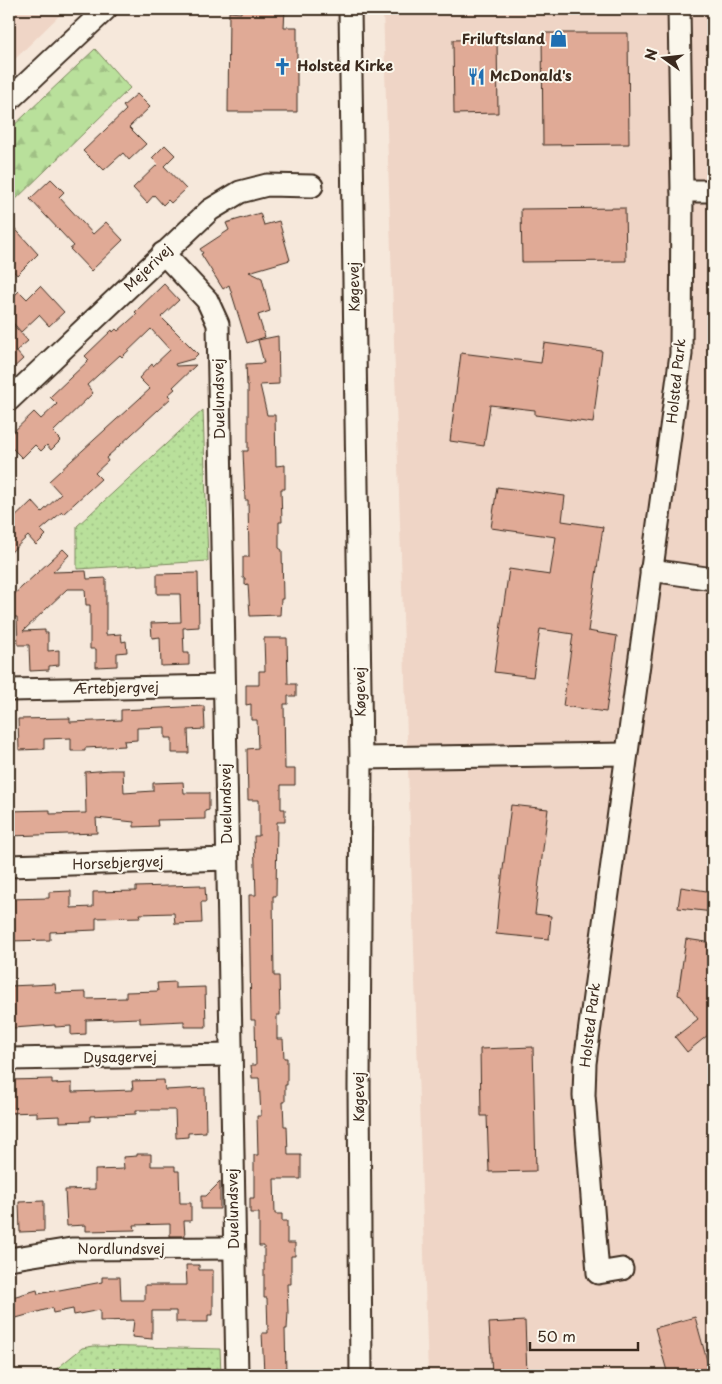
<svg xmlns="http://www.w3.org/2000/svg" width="722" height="1384" font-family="'Playpen Sans',sans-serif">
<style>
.built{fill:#efd5c6}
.grass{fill:url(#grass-dots);stroke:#7a855c}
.forest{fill:url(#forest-firs);stroke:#7a855c}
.building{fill:#e0aa96;stroke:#3b2a1e}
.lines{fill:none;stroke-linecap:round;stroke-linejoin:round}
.minor-casing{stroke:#3b2a1e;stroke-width:25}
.minor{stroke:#fbf7ec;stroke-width:21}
.labels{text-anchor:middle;stroke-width:4;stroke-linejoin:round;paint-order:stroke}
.poi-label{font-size:14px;font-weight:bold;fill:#3b2a1e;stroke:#fbf7ec;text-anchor:start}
.street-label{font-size:14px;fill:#3b2a1e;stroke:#fbf7ec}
</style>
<defs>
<pattern id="grass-dots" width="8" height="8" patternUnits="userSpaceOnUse" patternTransform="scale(1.25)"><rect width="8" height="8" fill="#b9e09b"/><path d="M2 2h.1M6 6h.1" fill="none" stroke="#a0c085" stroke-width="1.8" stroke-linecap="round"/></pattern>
<pattern id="forest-firs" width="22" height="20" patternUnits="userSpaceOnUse" patternTransform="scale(1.25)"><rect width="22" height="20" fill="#b9e09b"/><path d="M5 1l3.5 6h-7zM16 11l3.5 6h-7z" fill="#a0c085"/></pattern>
</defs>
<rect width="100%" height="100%" fill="#f6e8db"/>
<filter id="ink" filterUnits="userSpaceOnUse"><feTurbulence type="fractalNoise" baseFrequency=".02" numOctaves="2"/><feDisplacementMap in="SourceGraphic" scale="10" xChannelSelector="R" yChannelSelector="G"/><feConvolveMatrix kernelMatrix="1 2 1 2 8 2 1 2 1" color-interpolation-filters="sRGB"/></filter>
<g filter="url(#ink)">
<g class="built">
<path d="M9 9H66L9 65Z"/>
<path d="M383 9H713V1375H428Z"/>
</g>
<g class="grass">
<path d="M203 410 208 561 77 569V526Z"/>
<path d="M94 1346 220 1349 221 1375H49L82 1348Z"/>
</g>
<path class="forest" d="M95 49 130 88 9 206V130Z"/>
<g class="building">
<path d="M241 9H285L284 27H297V112H228L229 12 241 13Z"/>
<path d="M542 33H628L629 144 543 145Z"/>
<path d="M497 39 498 113 454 114 453 40Z"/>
<path d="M137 94 150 107 129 127 146 144 129 160 123 153 104 170 100 166 99 167 83 151 126 110 123 106Z"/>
<path d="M165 145 175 155 164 166 186 189 171 203 168 200 163 205 154 195 147 203 133 188 158 164 152 158Z"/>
<path d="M51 179 64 192 59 197 93 234 106 222 123 240 91 271 70 249 74 246 30 199Z"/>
<path d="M625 208 626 261 522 262 521 209Z"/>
<path d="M260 213 264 225 279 221 290 260 249 272 262 278 270 311 258 315 265 337 247 343 229 285 223 289 201 254 203 253 200 249 229 230 226 223Z"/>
<path d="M9 222 38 254 17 275 9 266Z"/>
<path d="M164 284 179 300 161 317 198 354 193 359 175 364 176 366 196 365 173 387 175 389 168 395 171 398 106 458 108 461 95 473 101 479 63 514 62 512 41 530 46 535 36 545 28 536 9 554V523L32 501 42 512 61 494 49 481 150 389 139 378 152 364 153 366 170 350 151 329 122 357 120 355 87 385 93 393 53 432 61 440 51 450 47 445 41 451 35 445 22 458 9 445V436L34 412 41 419 57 404 50 397 89 360 85 356 112 330 113 332 116 329 118 331 137 314 135 312Z"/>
<path d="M40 286 64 312 49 326 39 315 21 332 9 318V301L19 291 27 299Z"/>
<path d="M9 320 28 341 16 351 23 359 9 372Z"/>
<path d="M278 336 279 384 260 385 267 415H275L276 466 285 465V489H281L282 522H279V548L282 550 283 599H281L280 615 250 616 248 584 245 585V578H243V557H249L248 500H245L243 451H248V385H247L246 364 264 363 258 340Z"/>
<path d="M544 343 602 351 593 423 535 415V410L490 405 484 446 450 441 461 353 541 363Z"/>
<path d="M497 487 565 496 562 521 603 527 588 631 617 636 606 712 563 706 573 634 540 629 533 677 494 672 509 569 550 575 556 537 491 528Z"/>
<path d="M63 549 69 555 53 572 86 571 87 579 106 578V635L121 634 122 642 126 641 127 652 117 653V666L96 667V649H90V605H86L85 589H67L23 631 45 630V633H48V651L59 650V665L49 666V670L30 671 29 645H18L17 617H9V599Z"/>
<path d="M198 573 199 627 183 628 184 653H189V665L161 666 160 637 152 638 151 623 181 622 180 594H157V574Z"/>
<path d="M264 638H287L288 684H296V696H288V704H284L285 769H295V785H281V809H285V822H277L276 896H273L274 976H279L280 1015H277V1039H283L284 1058H287V1085H285V1102H283L284 1126H287L288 1155H301V1179H274L275 1214H282V1221H287V1243H295V1256H291V1284H287L288 1312 287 1329H285L286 1373H264L262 1333H268L267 1298H264V1246H259V1213H250V1198H254V1155H258L257 1116H261L259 1078H252L251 1065H256L255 1020H251L249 895H256L254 836H259V800H248L247 749 258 748 257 720H251V704L246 705V685H259V671H265Z"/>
<path d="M204 706 205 729 188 730 189 753H172V738H165V727L137 728V740L124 741 125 746 85 748V751H71V738L44 739V749L19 750 18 719 70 718V722L121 720V710Z"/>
<path d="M110 770H123L124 793 153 791V783L183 782 184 793H209V810L205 811V819L157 820 158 826 134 827V822L96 818 97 833 9 836V811L50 810V814L86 813 85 772Z"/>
<path d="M511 805 548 809 535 914 551 916 549 939 496 934 499 901Z"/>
<path d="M200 885V887H205L206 902H201L202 923 175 924 174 913 140 914 141 917 96 918V930L50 932V940L9 941V899L49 898V892L71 891V908L93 907V892L136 891V887Z"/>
<path d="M681 887 713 892V912L678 908Z"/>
<path d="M686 939 713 943V1031L687 1052 675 1037 698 1019 681 996 678 995Z"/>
<path d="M175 982V988L205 987 206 1027H184V1021L140 1023V1018L86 1020V1034L71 1035V1026L55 1027V1025L13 1028 11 1010H9V986L55 984 56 993 86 992V999L126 998V992L158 991 157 983Z"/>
<path d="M533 1047 536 1171 489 1172 487 1116H481L480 1049Z"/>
<path d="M52 1079V1084L72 1083V1092L133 1090 132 1081 164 1080 165 1090 205 1088 206 1132 188 1133V1137L176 1138 175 1110H136V1114L90 1116V1121L60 1122V1116L37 1117V1112L9 1113V1080Z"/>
<path d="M137 1154H151V1166H175V1171H179L180 1203H191V1221H184L185 1236H170V1224L134 1225 135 1230 86 1231V1225L67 1226 65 1190 95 1189V1170L124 1169 123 1157 137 1156Z"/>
<path d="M220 1182V1209H201V1196H206Z"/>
<path d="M44 1201V1231L20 1232 19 1202Z"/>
<path d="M186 1265H199V1270H213V1315H208V1322H176V1311H152V1339L132 1337 134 1320 100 1321V1310L74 1315 73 1309 53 1313 52 1308 9 1320V1298L37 1290 38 1294 102 1282V1277H120L121 1300H145V1285H187Z"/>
<path d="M695 1317 711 1375H668L655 1328Z"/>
<path d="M525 1321 527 1375H492L489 1323Z"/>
</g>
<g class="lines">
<defs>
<g id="minor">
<path d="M350 9 361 758 359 1087 361 1375"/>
<path d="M9 100 106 9"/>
<path d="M682 191H713"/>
<path d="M163 253 207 300 218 324 237 1375"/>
<path d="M9 400 210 210 240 192 267 185 312 186"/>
<path d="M651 570 713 579"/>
<path d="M9 690 224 686"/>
<path d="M361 758 626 754"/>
<path d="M9 866 227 859"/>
<path d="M9 1059 230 1055"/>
<path d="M9 1259 71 1249 234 1248"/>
<path d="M622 1269 598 1273 584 1095 585 1063 681 354 682 191 679 9"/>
</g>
</defs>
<use href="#minor" class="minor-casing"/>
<use href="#minor" class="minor"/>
</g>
</g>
<defs>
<symbol id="shop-bare" viewBox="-9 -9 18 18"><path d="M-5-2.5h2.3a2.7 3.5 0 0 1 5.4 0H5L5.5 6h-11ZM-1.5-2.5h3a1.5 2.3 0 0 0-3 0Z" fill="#1f6fb2" stroke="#fbf7ec" stroke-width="2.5" paint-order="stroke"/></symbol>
<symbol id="church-bare" viewBox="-9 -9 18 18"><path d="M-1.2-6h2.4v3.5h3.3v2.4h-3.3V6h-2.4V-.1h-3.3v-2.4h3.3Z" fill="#1f6fb2" stroke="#fbf7ec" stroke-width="2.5" paint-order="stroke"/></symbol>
<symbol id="restaurant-bare" viewBox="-9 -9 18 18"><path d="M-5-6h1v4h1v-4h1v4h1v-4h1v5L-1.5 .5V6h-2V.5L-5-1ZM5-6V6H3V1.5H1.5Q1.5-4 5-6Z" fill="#1f6fb2" stroke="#fbf7ec" stroke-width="2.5" paint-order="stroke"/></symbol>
</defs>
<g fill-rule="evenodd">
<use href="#shop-bare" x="546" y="26" width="25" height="25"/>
<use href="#church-bare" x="270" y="54" width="25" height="25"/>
<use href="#restaurant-bare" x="464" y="64" width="25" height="25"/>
</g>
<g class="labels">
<g class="poi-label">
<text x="545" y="44" text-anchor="end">Friluftsland</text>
<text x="297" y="71">Holsted Kirke</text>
<text x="490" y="81">McDonald's</text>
</g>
<g class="street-label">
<text transform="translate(148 268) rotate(-44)" y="5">Mejerivej</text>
<text transform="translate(354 287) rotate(-91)" y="5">Køgevej</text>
<text transform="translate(676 381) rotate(-84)" y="5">Holsted Park</text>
<text transform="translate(219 399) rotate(-91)" y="5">Duelundsvej</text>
<text transform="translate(116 688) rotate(-1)" y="5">Ærtebjergvej</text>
<text transform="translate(360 692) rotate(-91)" y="5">Køgevej</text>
<text transform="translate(226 804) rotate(-91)" y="5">Duelundsvej</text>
<text transform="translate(118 863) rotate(-2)" y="5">Horsebjergvej</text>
<text transform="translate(590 1025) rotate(-83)" y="5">Holsted Park</text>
<text transform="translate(120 1057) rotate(-1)" y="5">Dysagervej</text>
<text transform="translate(359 1097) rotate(-90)" y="5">Køgevej</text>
<text transform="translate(233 1209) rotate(-91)" y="5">Duelundsvej</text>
<text x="121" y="1254">Nordlundsvej</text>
</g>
</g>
<rect width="722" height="1384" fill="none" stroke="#fbf7ec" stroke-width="30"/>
<rect x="15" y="15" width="692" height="1354" fill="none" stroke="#3b2a1e" stroke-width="2" filter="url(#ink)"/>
<g transform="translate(664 58) rotate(285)" stroke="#fbf7ec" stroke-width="4" paint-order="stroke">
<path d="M0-4L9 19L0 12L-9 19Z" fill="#3b2a1e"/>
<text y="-8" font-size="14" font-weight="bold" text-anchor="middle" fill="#3b2a1e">N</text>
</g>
<path d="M530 1342v8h108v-8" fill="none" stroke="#3b2a1e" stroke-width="2.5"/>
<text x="537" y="1342" font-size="15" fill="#3b2a1e" stroke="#fbf7ec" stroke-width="4" paint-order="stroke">50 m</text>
</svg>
